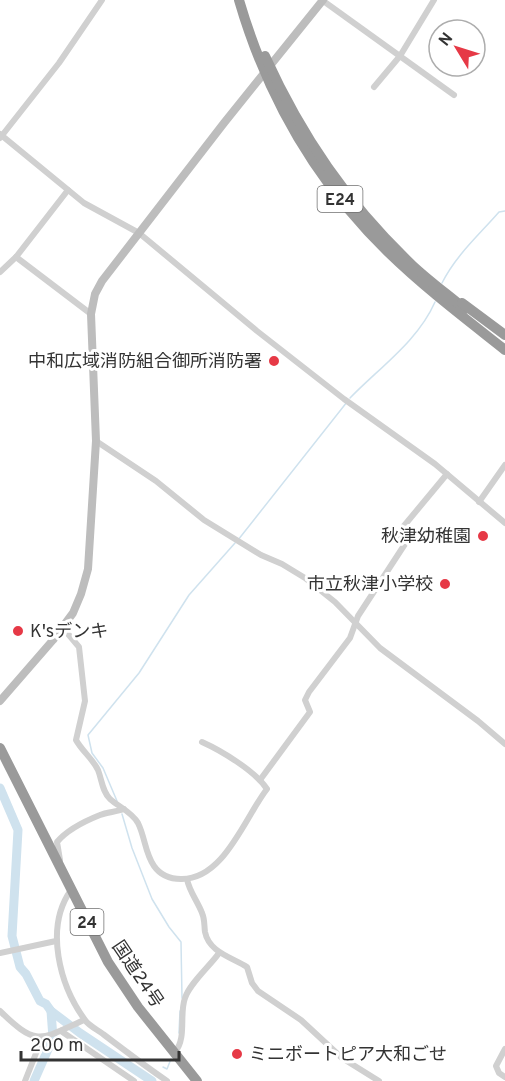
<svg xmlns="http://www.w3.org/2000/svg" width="505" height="1081" font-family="Overpass,'Noto Sans JP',sans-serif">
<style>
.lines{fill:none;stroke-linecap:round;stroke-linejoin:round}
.stream{stroke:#cfe2ee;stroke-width:1.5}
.river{stroke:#cfe2ee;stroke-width:9}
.street{stroke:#d0d0d0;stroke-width:6}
.secondary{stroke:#bdbdbd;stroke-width:8}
.highway{stroke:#9a9a9a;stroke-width:10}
.poi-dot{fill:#e63946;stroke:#fff;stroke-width:2}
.labels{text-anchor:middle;stroke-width:6;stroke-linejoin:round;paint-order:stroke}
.shield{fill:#fff;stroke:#707070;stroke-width:1.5}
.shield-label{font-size:16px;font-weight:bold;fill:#333}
.poi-label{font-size:18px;fill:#333;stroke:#fff;text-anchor:end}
.street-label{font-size:18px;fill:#333;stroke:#fff}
</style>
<rect width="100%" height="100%" fill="#fff"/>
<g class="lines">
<g class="stream">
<path d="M442 283C456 255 479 235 499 212L505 211"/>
<path d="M350 398C379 368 418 341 435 302"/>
<path d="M238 540 347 402"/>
<path d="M117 801 103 768 92 753 88 735 139 673 189 595 235 543"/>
<path d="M122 814 132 848 152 899 169 927 181 942 182 998"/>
<path d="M179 1033 180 1011"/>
<path d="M163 1067 167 1069 171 1059"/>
</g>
<g class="river">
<path d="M0 788 18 830 12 936 20 967 26 974 40 1001 46 1004 51 1011 80 1033 152 1081"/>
<path d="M34 1081 53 1038 51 1011"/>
</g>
<g class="street">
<path d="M322 0 454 95"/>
<path d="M374 87 400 56 434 0"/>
<path d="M0 134 84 203 139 233 257 331 344 399 435 464 505 523"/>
<path d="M0 138 59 63 102 0"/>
<path d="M16 257 91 314"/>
<path d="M0 272 16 257 68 190"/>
<path d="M96 441 156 481 204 520 261 555 282 564 305 578 335 602 380 648 478 721 505 744"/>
<path d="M479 502 505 465"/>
<path d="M63 628 79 647 85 701 76 740C82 751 93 759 98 770 102 780 102 791 110 799 119 807 132 812 138 823 145 837 145 853 154 866 161 876 170 879 181 879 224 880 245 817 267 789 255 771 222 751 202 742"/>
<path d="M260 780 310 712 305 700 309 692 350 638 358 616 405 544 398 533 447 474"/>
<path d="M60 860 57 842C67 830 85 821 100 815 107 812 116 812 124 809"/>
<path d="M187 879C189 891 198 902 202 913 205 920 204 925 205 932 209 952 231 957 247 967L252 983 258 991 301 1020 342 1058 379 1081"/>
<path d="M71 890C44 928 60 986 85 1020 89 1026 98 1030 103 1034 124 1050 145 1066 167 1081"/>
<path d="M0 953 56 941"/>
<path d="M0 1011C37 1047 40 1040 84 1020"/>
<path d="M61 1031 134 1081"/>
<path d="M505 1049 496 1066 499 1073 505 1077"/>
<path d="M175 1052C187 1038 179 1014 185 998 190 983 210 966 219 953"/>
<path d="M25 1081 42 1038"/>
</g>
<path class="secondary" d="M0 701 53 640 73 613 81 594 88 569 96 441 91 314 95 294 102 281 224 123 323 0"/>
<g class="highway">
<path d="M239 0C267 96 317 183 389 253 425 288 466 319 505 350"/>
<path d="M265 56C302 137 347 203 412 265 428 280 447 294 465 309"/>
<path d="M462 303 505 335"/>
<path d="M0 748 108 962 138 1007 197 1081"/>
</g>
</g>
<g class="poi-dot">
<circle cx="274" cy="361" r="6"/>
<circle cx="483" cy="536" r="6"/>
<circle cx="445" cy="584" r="6"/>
<circle cx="18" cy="631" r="6"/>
<circle cx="237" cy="1054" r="6"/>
</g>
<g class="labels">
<g class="shield">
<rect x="317.5" y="186" width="45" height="26" rx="4.5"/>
<rect x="70.5" y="909" width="33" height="26" rx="4.5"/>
</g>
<g class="shield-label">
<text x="340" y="205">E24</text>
<text x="87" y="928">24</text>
</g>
<g class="poi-label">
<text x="262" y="367">中和広域消防組合御所消防署</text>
<text x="471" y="542">秋津幼稚園</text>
<text x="433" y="590">市立秋津小学校</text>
<text x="30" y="637" text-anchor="start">K'sデンキ</text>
<text x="249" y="1060" text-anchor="start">ミニボートピア大和ごせ</text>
</g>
<g class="street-label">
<text transform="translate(138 974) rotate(56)" y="6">国道24号</text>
</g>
</g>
<g transform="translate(457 48) rotate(308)"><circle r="28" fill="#ffffff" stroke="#adadad" stroke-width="1.5"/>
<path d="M0-4.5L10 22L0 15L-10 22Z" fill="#e63946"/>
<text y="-9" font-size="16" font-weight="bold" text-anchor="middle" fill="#333333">N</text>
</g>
<path d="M21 1051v9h158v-9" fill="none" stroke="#333333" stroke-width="3"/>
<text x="30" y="1051" font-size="18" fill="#333333" stroke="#ffffff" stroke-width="4.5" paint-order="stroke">200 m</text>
</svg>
